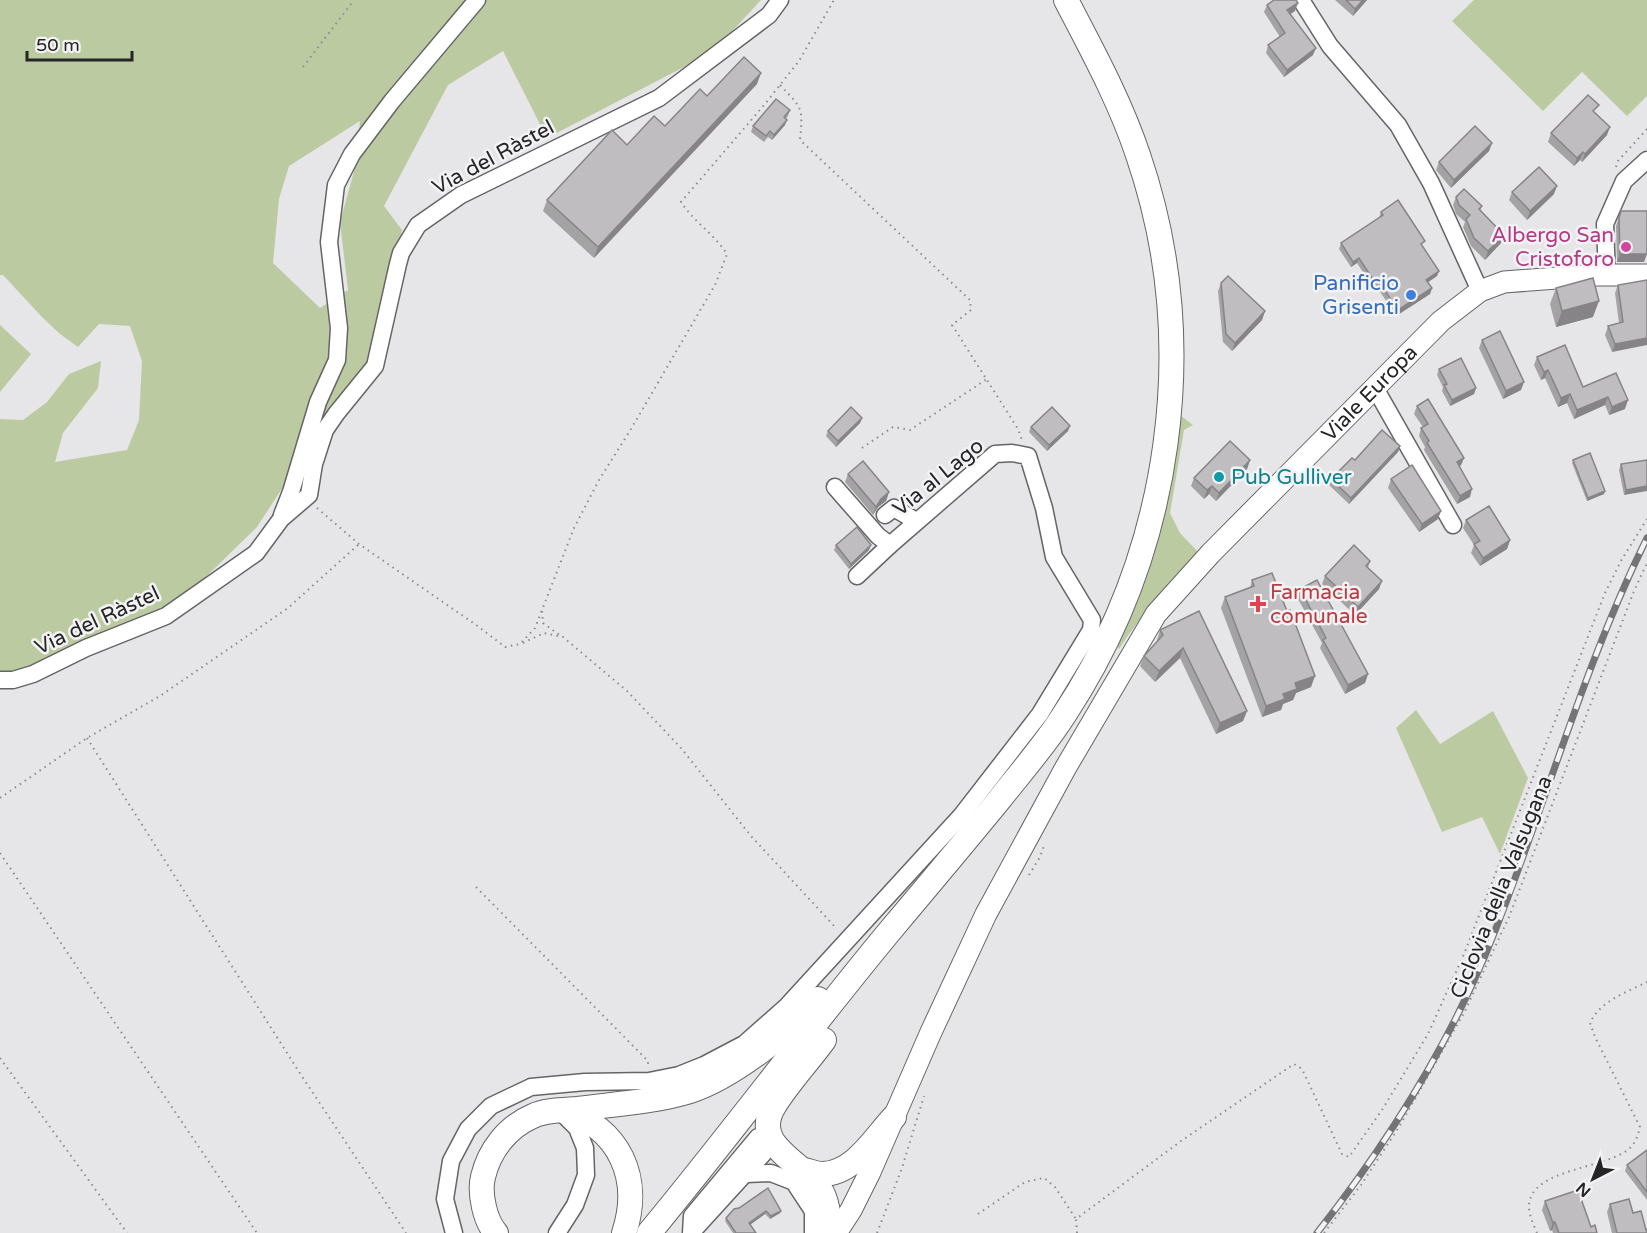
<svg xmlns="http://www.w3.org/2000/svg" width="1647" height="1233" font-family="'Varela Round',sans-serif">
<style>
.green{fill:#bccaa2;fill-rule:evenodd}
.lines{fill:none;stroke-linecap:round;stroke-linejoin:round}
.minor-casing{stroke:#656567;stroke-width:19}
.major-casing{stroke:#656567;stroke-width:23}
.highway-casing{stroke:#656567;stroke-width:26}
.path{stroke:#8b8b8d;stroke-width:2;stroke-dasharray:1.5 4.5;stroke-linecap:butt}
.minor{stroke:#fff;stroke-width:16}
.major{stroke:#fff;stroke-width:21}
.highway{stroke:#fff;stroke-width:24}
.rail-casing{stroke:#747475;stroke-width:7}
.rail{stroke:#f3f3f5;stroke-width:4.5;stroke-dasharray:14;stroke-linecap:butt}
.wall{fill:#a4a3a4}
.shaded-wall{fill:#868486}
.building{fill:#bfbdbf;stroke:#868486;stroke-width:1.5}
.hotel-dot{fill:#d1479c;stroke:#f3f3f5;stroke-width:2}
.shop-dot{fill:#3f7fe0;stroke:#f3f3f5;stroke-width:2}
.culture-dot{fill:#0f9aa8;stroke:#f3f3f5;stroke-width:2}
.health-dot{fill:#e0444e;stroke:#f3f3f5;stroke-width:2}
.labels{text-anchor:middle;stroke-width:5;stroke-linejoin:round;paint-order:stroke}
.street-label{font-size:21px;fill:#252526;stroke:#f3f3f5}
.hotel-label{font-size:21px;fill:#b23c85;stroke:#f3f3f5;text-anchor:end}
.shop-label{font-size:21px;fill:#366cbe;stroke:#f3f3f5;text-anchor:end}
.culture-label{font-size:21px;fill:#0d838f;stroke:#f3f3f5;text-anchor:start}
.health-label{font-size:21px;fill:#be3a42;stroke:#f3f3f5;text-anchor:start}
</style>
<rect width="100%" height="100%" fill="#e6e6e8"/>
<g class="green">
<path d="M0 0H761L713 52 547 138 503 51 448 85 384 206 402 230 368 372 329 416 257 527 179 603 15 676 0 675V419L23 420 47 402 69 374 101 361 98 388 63 433 55 462 127 450 139 420 142 361 130 326 99 324 78 347 60 334 42 317 3 275H0ZM360 121 355 168 340 222 348 290 320 308 273 263 279 199 289 166Z"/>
<path d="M1474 0H1647V96L1627 116 1582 72 1543 111 1452 21Z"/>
<path d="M0 325 31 354 0 392Z"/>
<path d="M1181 416 1193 425 1184 430 1170 513 1180 533 1200 554C1170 584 1142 613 1119 649L1117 647C1151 574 1170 496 1181 416Z"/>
<path d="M1416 710 1440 744 1493 711 1528 778 1500 854 1482 817 1442 832 1396 728Z"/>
</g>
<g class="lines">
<defs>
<g id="minor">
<path d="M1301 0 1330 46 1398 125 1431 183 1480 291"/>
<path d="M1607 275 1605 224 1624 181 1647 160"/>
<path d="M1375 388 1453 525"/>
<path d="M282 515 291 492 318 402 337 360 339 328 329 242 336 185 352 154 392 101 477 0"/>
<path d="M885 515 894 508 916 521"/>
<path d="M857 576 890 545"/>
<path d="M0 680H13L33 674 86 648 166 616 256 553 281 519 309 495 314 464 325 430 336 414 375 366 398 264 401 253 418 225 461 195 659 98 769 15 780 0"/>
<path d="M746 1174 771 1173 794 1182 813 1211V1233"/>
<path d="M454 1233 445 1199 451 1161 468 1129 491 1106 531 1087 585 1082 649 1081 679 1075 704 1065 744 1044 787 1006 961 816 1040 714 1091 630 1092 620 1054 557 1044 508 1028 456 1012 453 995 454 890 545 878 536 835 487"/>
<path d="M557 1233 575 1205 586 1175 585 1148 577 1128 563 1114"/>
<path d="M691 1233 763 1154 768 1145V1134L758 1137 692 1216 691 1233H692"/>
</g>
<g id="major">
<path id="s1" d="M836 1233 851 1210 870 1172 931 1032 986 914 1066 767 1156 614 1211 553 1441 321 1480 291 1504 282 1597 275H1647"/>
</g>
<g id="highway">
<path d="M824 1040C808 1062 788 1083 774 1106 750 1145 802 1161 820 1189 828 1201 829 1219 830 1233"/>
<path d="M563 1111C620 1127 642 1179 624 1233"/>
<path d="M804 1170C810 1171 816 1174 822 1174 854 1174 875 1137 894 1117"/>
<path d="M496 1233C485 1221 479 1193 483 1177 489 1151 507 1127 533 1116 545 1110 564 1110 577 1109 615 1104 654 1102 690 1091 731 1078 790 1032 818 999"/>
<path d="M649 1233C731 1134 807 1031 889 932 926 888 963 844 999 800 1021 772 1045 745 1064 715 1172 551 1202 342 1138 155 1120 101 1092 50 1066 0"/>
</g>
</defs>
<use href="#minor" class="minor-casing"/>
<use href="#major" class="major-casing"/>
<use href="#highway" class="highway-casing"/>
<g class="path">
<path d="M303 67 354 0"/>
<path d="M780 85C803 109 803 108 800 140L970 300 971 310 952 325 1018 429 1022 440"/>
<path d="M1616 167 1618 161 1647 129"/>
<path d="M862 448 893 427 910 430 987 379"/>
<path d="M317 508 359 544 479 627 505 647 520 644 535 628 574 528 599 480 631 429 715 285 727 254C714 234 694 222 681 202L765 104 799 61 834 0"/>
<path d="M542 611 543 623 561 636"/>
<path d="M523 643 544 633 563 637 627 691 681 748 751 836 837 929"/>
<path d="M87 738 301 1075 406 1233"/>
<path d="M0 798 87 738 160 696 288 608 359 544"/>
<path d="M0 853 257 1233"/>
<path d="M1029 875 1040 857 1044 846"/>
<path d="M476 887 648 1061V1066"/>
<path d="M0 1058 127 1233"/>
<path d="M978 1214 1025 1182 1044 1178 1055 1187 1076 1219"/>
<path d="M877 1233 902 1168 924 1096"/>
<path d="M1077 1233 1076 1219 1181 1141 1294 1064 1302 1069 1342 1154 1349 1157 1382 1110 1428 1034 1464 954 1605 593 1622 559 1647 519"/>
<path d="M1324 1233 1361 1185 1399 1127 1465 1011 1509 917 1634 591 1647 563"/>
<path d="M1537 1233C1534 1226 1529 1215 1529 1206 1530 1168 1608 1169 1630 1148 1636 1142 1638 1135 1640 1127L1595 1037 1590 1023C1600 1001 1627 992 1647 982"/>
</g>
<use href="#minor" class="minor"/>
<use href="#major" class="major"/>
<use href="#highway" class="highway"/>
<defs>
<path id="rail" d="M1317 1233C1383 1149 1442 1056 1484 958 1542 819 1580 673 1647 538"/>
</defs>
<use href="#rail" class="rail-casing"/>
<use href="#rail" class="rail"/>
</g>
<g class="wall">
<path d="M1335 0H1367L1353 16Z"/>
<path d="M1267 5 1295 11 1290 14 1313 55 1284 77 1266 53 1268 45 1280 37 1264 12Z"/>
<path d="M757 84 594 258 543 211 547 200 627 145 665 126 707 96Z"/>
<path d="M790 110 788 116 786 119 785 125 772 140 768 137 764 142 751 132 753 126Z"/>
<path d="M1596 113 1607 135 1582 162 1580 160 1574 166 1548 142 1551 133Z"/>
<path d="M1492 143 1489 151 1451 188 1436 170 1439 162Z"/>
<path d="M1512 192 1554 194 1527 220 1509 200Z"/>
<path d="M1456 197 1482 206 1480 211 1501 243 1485 260 1471 246 1463 227 1465 222 1456 214 1453 205Z"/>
<path d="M1621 211 1644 262H1617L1616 226Z"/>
<path d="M1381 212 1423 247 1439 271 1437 276 1428 282 1432 288 1430 294 1396 316 1375 284 1372 286 1357 263 1351 267 1339 249 1341 243 1379 218Z"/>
<path d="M1647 280 1612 352 1605 335 1608 326 1619 323 1615 293 1618 285Z"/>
<path d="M1221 283 1265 311 1262 320 1232 351 1223 342 1218 291Z"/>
<path d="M1556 288 1593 317 1556 327 1550 304Z"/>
<path d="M1482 340 1521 390 1503 399 1479 348Z"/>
<path d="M1537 357 1583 387 1616 373 1625 409 1609 415 1605 405 1574 419 1567 403 1558 407 1545 378 1541 380 1534 365Z"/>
<path d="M1439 369 1476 388 1474 394 1450 406 1442 391 1443 387 1437 375Z"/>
<path d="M1417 406 1464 458 1461 465 1460 466 1470 497 1457 504 1424 450 1425 447 1419 436 1421 428 1423 427 1414 414Z"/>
<path d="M862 418 860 423 836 447 826 436 828 431Z"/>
<path d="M1031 427 1068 431 1047 451 1029 432Z"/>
<path d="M1400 446 1398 452 1349 504 1329 485 1331 479 1355 460Z"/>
<path d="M1250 460 1247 469 1216 501 1209 494 1204 499 1191 486 1194 478Z"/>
<path d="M1573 460 1605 491 1604 494 1587 501 1572 463Z"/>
<path d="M1647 462 1624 495 1619 470 1621 464Z"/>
<path d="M848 474 889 492 886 501 878 507 873 515 845 482Z"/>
<path d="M1391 479 1438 519 1419 532 1388 488Z"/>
<path d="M1466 520 1510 540 1507 549 1480 566 1471 553 1474 545 1463 528Z"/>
<path d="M836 545 869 550 849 569 834 550Z"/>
<path d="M1370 561 1368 568 1379 589 1355 615 1322 584 1325 576Z"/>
<path d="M1252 580 1311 687 1296 693 1293 700 1283 704 1281 710 1262 717 1221 608 1225 597 1250 588Z"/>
<path d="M1300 589 1368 674 1365 683 1345 694 1320 648 1322 643 1297 597Z"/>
<path d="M1199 611 1247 711 1243 721 1216 734 1180 658 1155 682 1140 666 1144 656 1157 642V640L1160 630Z"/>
<path d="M1647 1150V1200L1625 1171 1627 1165Z"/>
<path d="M1545 1201 1591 1227 1597 1233H1553L1552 1230 1550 1231 1542 1210Z"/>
<path d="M1610 1204 1633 1213 1646 1230 1647 1233H1612L1607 1212Z"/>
<path d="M734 1209 781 1211 780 1213 770 1219 765 1214 750 1225 756 1233H733L725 1221 726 1218Z"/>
</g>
<g class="shaded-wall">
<path d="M1363 0H1367L1353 16 1355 9Z"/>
<path d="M1298 3 1295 11 1285 18 1287 10Z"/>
<path d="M1316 48 1313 55 1284 77 1287 70Z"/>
<path d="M761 73 757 84 594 258 598 247Z"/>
<path d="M787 120 785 125 772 140 774 135Z"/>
<path d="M1610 127 1607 135 1582 162 1585 154Z"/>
<path d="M1492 143 1489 151 1451 188 1454 180Z"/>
<path d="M1583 152 1580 160 1574 166 1577 158Z"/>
<path d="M1557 186 1554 194 1527 220 1530 211Z"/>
<path d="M1504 235 1501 243 1485 260 1488 251Z"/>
<path d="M1620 254H1647L1644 262H1617Z"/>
<path d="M1359 258 1357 263 1351 267 1353 262Z"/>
<path d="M1439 271 1437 276 1424 285 1426 280Z"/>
<path d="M1432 288 1430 294 1396 316 1398 310Z"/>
<path d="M1599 301 1593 317 1556 327 1562 311Z"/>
<path d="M1265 311 1262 320 1232 351 1235 343Z"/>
<path d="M1647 338V345L1612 352 1615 344Z"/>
<path d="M1548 370 1545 378 1541 380 1544 372Z"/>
<path d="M1524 382 1521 390 1503 399 1506 391Z"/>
<path d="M1476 388 1474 394 1450 406 1452 400Z"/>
<path d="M1570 394 1567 403 1558 407 1561 398Z"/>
<path d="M1608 397 1605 405 1574 419 1577 410Z"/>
<path d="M1628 400 1625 409 1609 415 1612 407Z"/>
<path d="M862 418 860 423 836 447 838 441Z"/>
<path d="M1070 426 1068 431 1047 451 1049 445Z"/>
<path d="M1400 446 1398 452 1349 504 1351 498Z"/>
<path d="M1464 458 1461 465 1455 469 1457 462Z"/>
<path d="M1250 460 1247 469 1216 501 1219 493Z"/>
<path d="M1212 486 1209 494 1204 499 1207 490Z"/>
<path d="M1647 486V491L1624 495 1626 490Z"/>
<path d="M1472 489 1470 497 1457 504 1460 496Z"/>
<path d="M1605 491 1604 494 1587 501 1588 498Z"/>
<path d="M889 492 886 501 878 507 873 515 876 507 881 499Z"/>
<path d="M1441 511 1438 519 1419 532 1422 524Z"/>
<path d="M1510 540 1507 549 1480 566 1483 558Z"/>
<path d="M871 545 869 550 849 569 851 564Z"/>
<path d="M1382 581 1379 589 1355 615 1358 607Z"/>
<path d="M1183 648 1180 658 1155 682 1159 671Z"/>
<path d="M1368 674 1365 683 1345 694 1348 685Z"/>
<path d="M1315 676 1311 687 1296 693 1293 700 1283 704 1281 710 1262 717 1266 706 1283 694 1295 683Z"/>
<path d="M1247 711 1243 721 1216 734 1220 723Z"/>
<path d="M766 1211 765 1214 748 1226 749 1223Z"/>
<path d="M781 1211 780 1213 770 1219 771 1216Z"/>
<path d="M1555 1222 1552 1230 1550 1231 1553 1223Z"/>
</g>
<g class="building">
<path d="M1274 0H1296L1298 3 1287 10 1316 48 1287 70 1268 45 1285 33 1267 5Z"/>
<path d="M1346 0H1363L1355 9Z"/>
<path d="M744 57 761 73 598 247 547 200 612 130 627 145 654 116 665 126 700 89 707 96Z"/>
<path d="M1588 95 1599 105 1593 111 1610 127 1585 154 1583 152 1577 158 1551 133Z"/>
<path d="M776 99 790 110 784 117 787 120 774 135 770 131 766 136 753 126Z"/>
<path d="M1475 126 1492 143 1454 180 1439 162Z"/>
<path d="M1539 167 1557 186 1530 211 1512 192Z"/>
<path d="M1464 189 1482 206 1479 209 1504 235 1488 251 1474 238 1466 219 1470 215 1459 205 1456 197Z"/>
<path d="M1398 200 1425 241 1421 244 1439 271 1426 280 1432 288 1398 310 1377 279 1374 281 1359 258 1353 262 1341 243 1383 215 1381 212Z"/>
<path d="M1621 211H1647V254H1620L1619 218Z"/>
<path d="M1228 276 1265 311 1235 343 1226 334 1221 283Z"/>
<path d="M1593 278 1599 301 1562 311 1556 288Z"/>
<path d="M1647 280V338L1615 344 1608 326 1623 322 1618 285Z"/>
<path d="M1500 331 1524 382 1506 391 1482 340Z"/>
<path d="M1565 345 1583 387 1616 373 1628 400 1612 407 1608 397 1577 410 1570 394 1561 398 1548 370 1544 372 1537 357Z"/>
<path d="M1461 358 1476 388 1452 400 1444 385 1447 384 1439 369Z"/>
<path d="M1428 399 1464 458 1457 462 1472 489 1460 496 1427 443 1429 441 1421 428 1428 424 1417 406Z"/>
<path d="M851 407 862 418 838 441 828 431Z"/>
<path d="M1052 407 1070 426 1049 445 1031 427Z"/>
<path d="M1382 430 1400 446 1351 498 1331 479 1352 458 1355 460Z"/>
<path d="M1230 441 1250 460 1219 493 1212 486 1207 490 1194 478Z"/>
<path d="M1590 453 1605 491 1588 498 1573 460Z"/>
<path d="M1647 460V486L1626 490 1621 464Z"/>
<path d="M863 461 889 492 881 499 876 507 848 474Z"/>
<path d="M1412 465 1441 511 1422 524 1391 479Z"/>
<path d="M1489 506 1510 540 1483 558 1474 544 1480 541 1466 520Z"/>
<path d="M857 527 871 545 851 564 836 545Z"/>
<path d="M1354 545 1370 561 1366 566 1382 581 1358 607 1325 576Z"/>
<path d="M1272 573 1287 611 1290 610 1315 676 1295 683 1297 689 1283 694 1285 699 1266 706 1225 597 1254 586 1252 580Z"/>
<path d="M1317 580 1368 674 1348 685 1323 640 1326 638 1300 589Z"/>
<path d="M1199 611 1247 711 1220 723 1183 648 1159 671 1144 656 1163 635 1160 630Z"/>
<path d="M1647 1150V1192L1627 1165Z"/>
<path d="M768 1188 781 1211 771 1216 766 1211 749 1223 756 1233H736L726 1218 734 1209 739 1208Z"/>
<path d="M1578 1190 1591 1227 1595 1225 1597 1233H1559L1555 1222 1553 1223 1545 1201Z"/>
<path d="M1629 1199 1633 1213 1641 1211 1646 1230 1647 1229V1233H1617L1610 1204Z"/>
</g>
<circle class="hotel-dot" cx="1626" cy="247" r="6"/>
<circle class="shop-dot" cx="1411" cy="295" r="6"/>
<circle class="culture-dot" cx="1219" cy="477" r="6"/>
<path class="health-dot" d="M1255 595h6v6h6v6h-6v6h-6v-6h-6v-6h6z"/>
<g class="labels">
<g class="street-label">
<text transform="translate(493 157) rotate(-28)" y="7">Via del Ràstel</text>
<text dy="7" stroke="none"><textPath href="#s1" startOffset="1005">Viale Europa</textPath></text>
<text transform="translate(938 477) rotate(-39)" y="7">Via al Lago</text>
<text transform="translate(97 620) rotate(-25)" y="7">Via del Ràstel</text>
<text transform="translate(1501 887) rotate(-68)" y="7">Ciclovia della Valsugana</text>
</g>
<g class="hotel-label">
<text x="1614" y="242">Albergo San<tspan x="1614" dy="24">Cristoforo</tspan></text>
</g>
<g class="shop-label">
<text x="1399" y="290">Panificio<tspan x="1399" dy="24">Grisenti</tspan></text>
</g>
<g class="culture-label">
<text x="1231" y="484">Pub Gulliver</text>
</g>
<g class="health-label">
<text x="1270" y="599">Farmacia<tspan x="1270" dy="24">comunale</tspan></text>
</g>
</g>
<g transform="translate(1593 1179) rotate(222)" stroke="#f3f3f5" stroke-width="4.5" paint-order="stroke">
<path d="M0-4.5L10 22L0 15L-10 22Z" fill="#252526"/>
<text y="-9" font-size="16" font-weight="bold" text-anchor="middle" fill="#252526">N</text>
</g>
<path d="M27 51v9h105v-9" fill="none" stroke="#252526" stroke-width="3"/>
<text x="36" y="51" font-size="18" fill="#252526" stroke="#f3f3f5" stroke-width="4.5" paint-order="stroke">50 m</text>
</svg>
